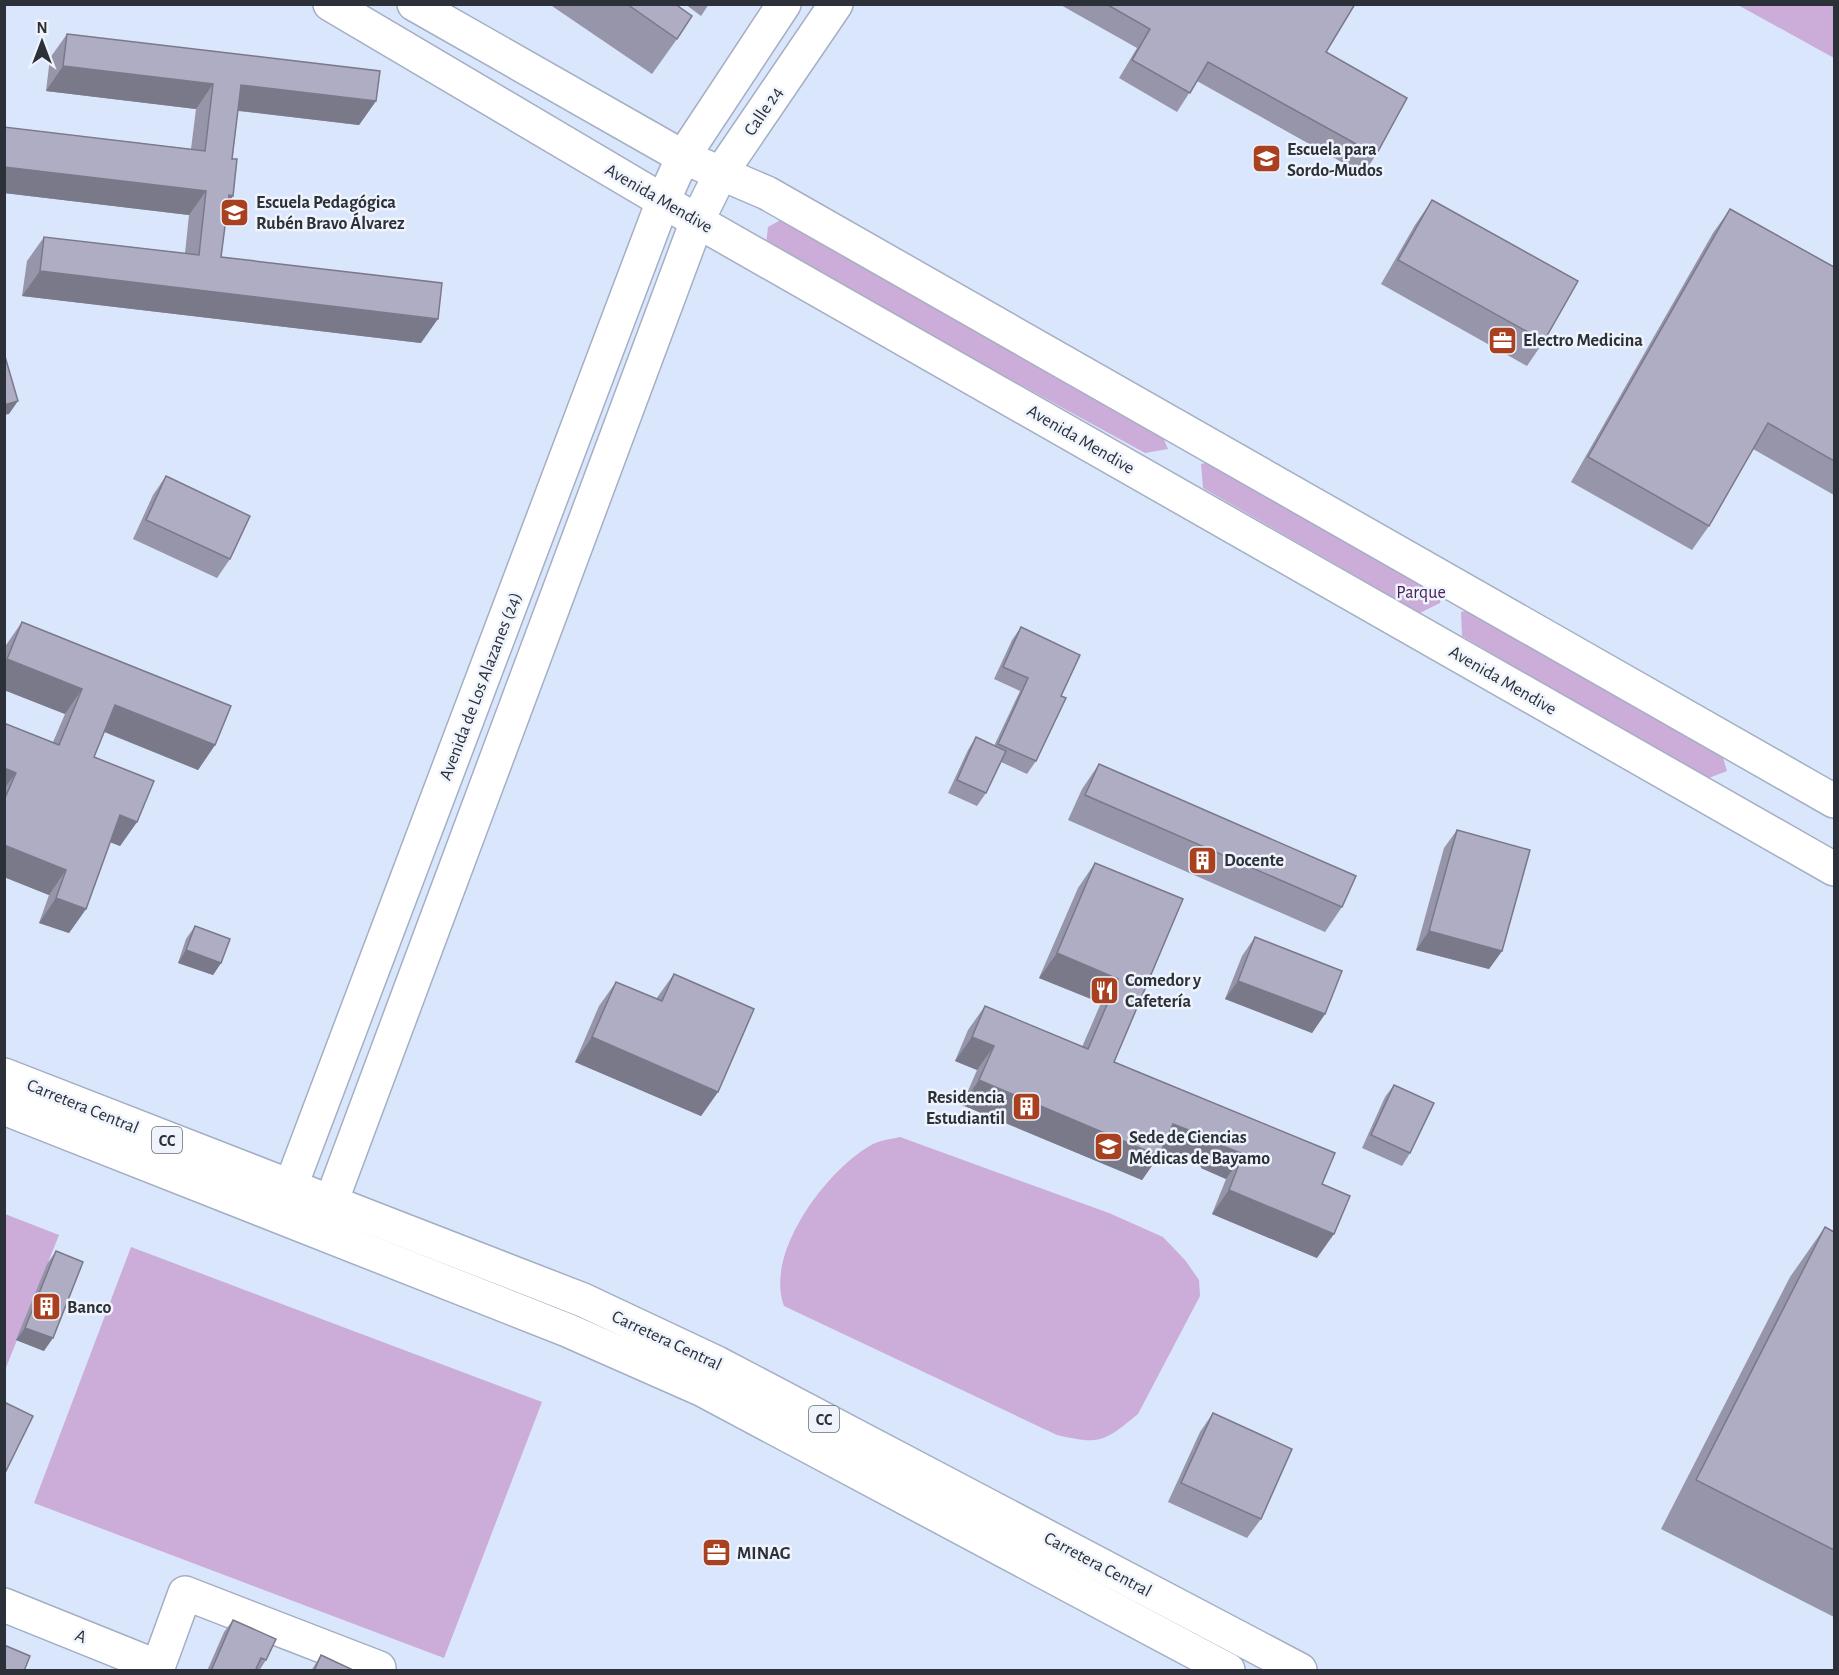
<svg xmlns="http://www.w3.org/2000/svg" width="1839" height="1675" font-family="'Alegreya Sans',sans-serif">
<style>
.green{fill:#ccacd8}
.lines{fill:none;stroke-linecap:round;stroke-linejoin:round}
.minor-casing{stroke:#a4afc4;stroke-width:36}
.highway-casing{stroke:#a4afc4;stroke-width:36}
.minor{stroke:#fff;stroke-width:33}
.highway{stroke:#fff;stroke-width:33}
.wall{fill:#9695a9}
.shaded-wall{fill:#7a7989}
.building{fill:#afadc4;stroke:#7a7989;stroke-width:1.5}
.labels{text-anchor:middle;stroke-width:5;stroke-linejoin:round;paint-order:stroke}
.shield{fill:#eef3fc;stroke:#666a74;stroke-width:1.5}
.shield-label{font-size:16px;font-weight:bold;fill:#2c3039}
.street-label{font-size:18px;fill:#2c3039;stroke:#eef3fc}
.poi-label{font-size:18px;font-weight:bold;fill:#2c3039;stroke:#eef3fc;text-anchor:start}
.park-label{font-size:18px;fill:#4a2158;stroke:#eef3fc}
</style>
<rect width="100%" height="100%" fill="#dae6fc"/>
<g class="green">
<path d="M1738 5H1834V58Z"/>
<path d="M782 219 1156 421 1168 449 1145 453 766 245 768 227Z"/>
<path d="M1221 460 1442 583 1440 603 1420 613 1203 488 1201 464Z"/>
<path d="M1480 608 1719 745 1727 771 1706 779 1462 636 1461 612Z"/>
<path d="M900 1137 1109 1213 1163 1237 1185 1260 1199 1280 1200 1296 1138 1414C1104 1442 1100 1445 1057 1435L784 1306C764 1253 827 1169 873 1144 881 1140 892 1139 900 1137Z"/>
<path d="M5 1214 59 1235 5 1370Z"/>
<path d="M131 1247 542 1402 444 1658 34 1503Z"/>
</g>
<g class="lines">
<defs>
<g id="minor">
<path d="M330 4 697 221 1834 869"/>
<path d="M414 4 683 157 767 193 1834 801"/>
<path d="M281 1212 663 201 683 157 784 4"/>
<path d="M321 1229 697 221 721 173 836 4"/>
<path d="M4 1605 158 1667"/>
<path d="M157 1670 185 1593 379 1668 378 1670"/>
</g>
<g id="highway">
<path d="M4 1075 583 1300 717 1363 1300 1670"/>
<path d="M4 1108 567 1330 703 1390 1228 1670"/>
</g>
</defs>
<use href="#minor" class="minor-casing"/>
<use href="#highway" class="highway-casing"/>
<use href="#minor" class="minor"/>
<use href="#highway" class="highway"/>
</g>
<g class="wall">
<path d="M549 4H675L677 39 652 74Z"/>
<path d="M685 4H709L701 16Z"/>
<path d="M1059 4H1355L1326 52 1376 155 1363 174 1197 81 1177 112 1119 78 1137 48Z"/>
<path d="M67 34 376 101 359 125 238 111 221 257 421 343 22 296 27 261 44 237 185 253 189 215 4 193V127L191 149 196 109 46 91 50 58Z"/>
<path d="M1432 200 1544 341 1527 366 1381 284 1415 225Z"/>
<path d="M1730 209 1834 267V495L1753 449 1709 526 1692 550 1571 482 1713 233Z"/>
<path d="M166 476 230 559 217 578 133 539 153 495Z"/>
<path d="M22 622 215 745 198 770 104 732 94 757 137 822 120 846 110 842 86 909 69 933 39 923 49 895 4 877V723L53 742 65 714 4 690V648Z"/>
<path d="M1021 627 1061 696 1036 761 1027 774 1001 762 986 793 977 806 948 793 968 750 976 737 994 746 1020 691 994 679 1012 640Z"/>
<path d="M1099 764 1342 907 1325 932 1068 820 1082 789Z"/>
<path d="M1457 830 1502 951 1489 969 1416 950 1444 848Z"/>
<path d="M1095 863 1183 899 1114 1062 1322 1184 1317 1258 1212 1214 1226 1179 1201 1168 1202 1167 1162 1150 1142 1180 962 1105 977 1070 955 1061 968 1030 985 1006 1082 1047 1101 1003 1039 978 1078 888Z"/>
<path d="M195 926 221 963 213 975 178 963 186 939Z"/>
<path d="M1255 937 1325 1014 1312 1033 1225 999 1242 956Z"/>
<path d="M674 974 718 1092 701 1116 575 1062 599 1006 616 982 656 999Z"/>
<path d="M1394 1085 1410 1153 1402 1166 1362 1148 1385 1097Z"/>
<path d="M1825 1227 1834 1232V1617L1661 1529 1790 1277Z"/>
<path d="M56 1251 44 1351 16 1340 47 1264Z"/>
<path d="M1213 1413 1261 1519 1247 1538 1168 1502 1200 1432Z"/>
<path d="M233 1620 266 1660 259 1671H207L224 1632Z"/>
<path d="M321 1655 355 1671H311Z"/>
</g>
<g class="shaded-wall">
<path d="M63 66 213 84 196 109 46 91Z"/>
<path d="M241 85 376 101 359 125 224 109Z"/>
<path d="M4 167 206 191 189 215 4 193Z"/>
<path d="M229 195 233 196 216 220Z"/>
<path d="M40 271 438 319 421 343 22 296Z"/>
<path d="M18 401 9 414 4 415V405Z"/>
<path d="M7 659 82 689 65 714 4 690V663Z"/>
<path d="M115 705 215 745 198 770 98 729Z"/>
<path d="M4 768 16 773 4 789Z"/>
<path d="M120 815 137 822 120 846 102 839Z"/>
<path d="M4 845 66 870 49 895 4 877Z"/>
<path d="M56 898 86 909 69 933 39 923Z"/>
<path d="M1429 931 1502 951 1489 969 1416 950Z"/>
<path d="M186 950 221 963 213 975 178 963Z"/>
<path d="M1057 953 1118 979 1101 1003 1039 978Z"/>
<path d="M1238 981 1325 1014 1312 1033 1225 999Z"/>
<path d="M592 1037 718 1092 701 1116 575 1062Z"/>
<path d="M972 1037 994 1046 977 1070 955 1061Z"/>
<path d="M979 1080 1159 1156 1142 1180 962 1105Z"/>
<path d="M1173 1124 1219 1142 1202 1167 1156 1148Z"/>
<path d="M1218 1144 1243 1154 1226 1179 1201 1168Z"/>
<path d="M1229 1190 1334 1234 1317 1258 1212 1214Z"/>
<path d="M25 1328 53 1338 44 1351 16 1340Z"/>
</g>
<g class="building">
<path d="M627 4H675L692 16 677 39Z"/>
<path d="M1106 4H1355L1326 52 1407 98 1376 155 1208 62 1190 93 1132 60 1150 29Z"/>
<path d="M67 34 380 71 376 101 241 85 232 159H237L233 196 229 195 221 257 442 283 438 319 40 271 44 237 199 255 206 191 4 167V127L205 151 213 84 63 66Z"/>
<path d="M1432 200 1578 281 1544 341 1398 260Z"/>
<path d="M1730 209 1834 267V461L1768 423 1709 526 1588 457Z"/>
<path d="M4 353 18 401 4 405Z"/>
<path d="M166 476 250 516 230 559 146 520Z"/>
<path d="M22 622 231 706 215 745 115 705 94 757 154 781 137 822 120 815 86 909 56 898 66 870 4 845V800L16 773 4 768V723L59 745 82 689 7 659Z"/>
<path d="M1021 627 1080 655 1061 696 1066 698 1036 761 998 744 1028 678 1003 667Z"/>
<path d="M976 737 1006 751 986 793 957 780Z"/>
<path d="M1099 764 1356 876 1342 907 1085 795Z"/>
<path d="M1457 830 1530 850 1502 951 1429 931Z"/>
<path d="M1095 863 1183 899 1114 1062 1335 1153 1322 1184 1350 1196 1334 1234 1229 1190 1243 1154 1218 1144 1219 1142 1173 1124 1159 1156 979 1080 994 1046 972 1037 985 1006 1088 1049 1118 979 1057 953Z"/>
<path d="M195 926 230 939 221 963 186 950Z"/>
<path d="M1255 937 1342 971 1325 1014 1238 981Z"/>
<path d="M674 974 754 1009 718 1092 592 1037 616 982 662 1001Z"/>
<path d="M1394 1085 1434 1103 1410 1153 1371 1135Z"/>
<path d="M1825 1227 1834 1232V1550L1696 1480Z"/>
<path d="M56 1251 83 1262 53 1338 25 1328Z"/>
<path d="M4 1402 33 1416 4 1475Z"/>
<path d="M1213 1413 1292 1449 1261 1519 1181 1483Z"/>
<path d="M233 1620 276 1639 266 1660 261 1658 255 1671H211Z"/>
<path d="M4 1645 30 1656 24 1671H4Z"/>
<path d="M321 1655 355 1671H314Z"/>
</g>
<defs>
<symbol id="school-square" viewBox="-11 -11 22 22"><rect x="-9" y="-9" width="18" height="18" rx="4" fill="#a94121" stroke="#eef3fc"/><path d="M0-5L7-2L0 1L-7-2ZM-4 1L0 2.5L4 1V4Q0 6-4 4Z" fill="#fff"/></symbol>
<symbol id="office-square" viewBox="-11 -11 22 22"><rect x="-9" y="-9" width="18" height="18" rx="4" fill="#a94121" stroke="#eef3fc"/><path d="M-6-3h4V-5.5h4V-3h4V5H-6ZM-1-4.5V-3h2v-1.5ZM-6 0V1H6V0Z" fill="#fff"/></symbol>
<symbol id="building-square" viewBox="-11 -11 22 22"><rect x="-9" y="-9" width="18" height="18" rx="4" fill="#a94121" stroke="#eef3fc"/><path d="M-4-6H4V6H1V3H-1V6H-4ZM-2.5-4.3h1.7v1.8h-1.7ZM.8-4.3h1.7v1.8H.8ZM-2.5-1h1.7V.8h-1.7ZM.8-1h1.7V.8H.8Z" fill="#fff"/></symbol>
<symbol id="restaurant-square" viewBox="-11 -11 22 22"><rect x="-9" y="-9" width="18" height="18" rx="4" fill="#a94121" stroke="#eef3fc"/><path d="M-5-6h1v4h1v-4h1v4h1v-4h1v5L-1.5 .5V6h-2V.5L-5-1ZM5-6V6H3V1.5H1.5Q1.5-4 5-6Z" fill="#fff"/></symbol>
<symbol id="university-square" viewBox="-11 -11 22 22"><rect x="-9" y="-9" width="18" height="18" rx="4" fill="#a94121" stroke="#eef3fc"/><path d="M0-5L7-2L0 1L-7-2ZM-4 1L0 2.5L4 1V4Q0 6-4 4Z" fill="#fff"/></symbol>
</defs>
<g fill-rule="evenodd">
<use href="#school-square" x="1250" y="142" width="33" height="33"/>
<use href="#school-square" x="218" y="196" width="33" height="33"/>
<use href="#office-square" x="1486" y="324" width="33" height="33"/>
<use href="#building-square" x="1186" y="844" width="33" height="33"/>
<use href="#restaurant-square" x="1088" y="974" width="33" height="33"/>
<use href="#building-square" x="1010" y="1090" width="33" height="33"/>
<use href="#university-square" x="1092" y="1130" width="33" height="33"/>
<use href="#building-square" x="30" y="1290" width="33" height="33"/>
<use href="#office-square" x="700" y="1536" width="33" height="33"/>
</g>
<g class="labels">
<g class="shield">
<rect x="152" y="1127" width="30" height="26" rx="4.5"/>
<rect x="809" y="1406" width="30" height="26" rx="4.5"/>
</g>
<g class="shield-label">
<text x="167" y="1146">CC</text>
<text x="824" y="1425">CC</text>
</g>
<g class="street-label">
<text transform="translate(763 111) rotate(-56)" y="6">Calle 24</text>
<text transform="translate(659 198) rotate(30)" y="6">Avenida Mendive</text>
<text transform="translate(1081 439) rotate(30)" y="6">Avenida Mendive</text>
<text transform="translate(1503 680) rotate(30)" y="6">Avenida Mendive</text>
<text transform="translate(480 686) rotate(-69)" y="6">Avenida de Los Alazanes (24)</text>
<text transform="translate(83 1106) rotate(22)" y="6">Carretera Central</text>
<text transform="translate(667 1340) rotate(25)" y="6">Carretera Central</text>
<text transform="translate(1098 1564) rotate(28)" y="6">Carretera Central</text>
<text transform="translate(81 1636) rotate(22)" y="6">A</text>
</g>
<g class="poi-label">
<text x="1287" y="155">Escuela para<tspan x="1287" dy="21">Sordo-Mudos</tspan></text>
<text x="256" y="208">Escuela Pedagógica<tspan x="256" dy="21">Rubén Bravo Álvarez</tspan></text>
<text x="1523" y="346">Electro Medicina</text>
<text x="1224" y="866">Docente</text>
<text x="1125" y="986">Comedor y<tspan x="1125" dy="21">Cafetería</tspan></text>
<text x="1005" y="1103" text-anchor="end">Residencia<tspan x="1005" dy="21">Estudiantil</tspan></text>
<text x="1129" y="1143">Sede de Ciencias<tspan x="1129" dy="21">Médicas de Bayamo</tspan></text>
<text x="67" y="1313">Banco</text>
<text x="737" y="1559">MINAG</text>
</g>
<g class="park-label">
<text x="1421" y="598">Parque</text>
</g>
</g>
<rect width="1839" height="1675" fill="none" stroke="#2c3039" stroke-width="12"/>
<g transform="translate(42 42)" stroke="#eef3fc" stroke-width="4.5" paint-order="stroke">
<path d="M0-4.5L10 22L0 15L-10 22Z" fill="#2c3039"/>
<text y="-9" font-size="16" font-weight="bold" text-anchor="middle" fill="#2c3039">N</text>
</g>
</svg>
